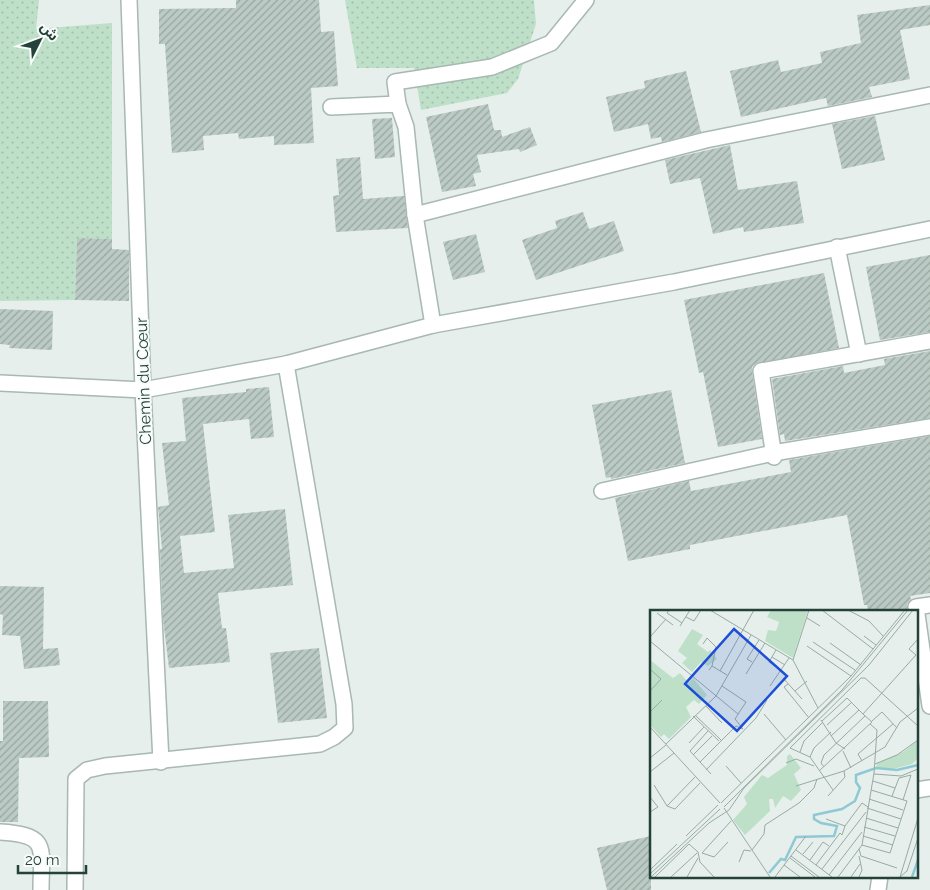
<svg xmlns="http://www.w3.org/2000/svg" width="930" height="890" font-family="Raleway,'Noto Sans Arabic',sans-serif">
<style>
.grass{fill:url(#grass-dots)}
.building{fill:url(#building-hatch)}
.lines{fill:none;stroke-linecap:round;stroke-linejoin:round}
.street-casing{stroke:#a8b8b2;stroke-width:18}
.street{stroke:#fff;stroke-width:15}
.labels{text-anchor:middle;stroke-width:4;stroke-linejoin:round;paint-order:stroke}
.street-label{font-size:16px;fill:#24423a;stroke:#f7fbf9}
.inset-river{fill:none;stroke:#8ec9d4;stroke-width:2.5}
.inset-road{fill:none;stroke:#98aaa4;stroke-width:1}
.view{fill:#1d4ed8;fill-opacity:0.15;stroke:#1d4ed8;stroke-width:2.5}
.inset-edge{fill:none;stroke:#24423a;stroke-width:2.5}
</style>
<defs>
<pattern id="grass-dots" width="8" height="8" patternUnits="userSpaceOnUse" patternTransform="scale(1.25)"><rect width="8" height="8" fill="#bfe0c8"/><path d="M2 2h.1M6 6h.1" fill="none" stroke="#a4c1ad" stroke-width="1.8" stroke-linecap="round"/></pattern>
<pattern id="building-hatch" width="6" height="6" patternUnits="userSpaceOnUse" patternTransform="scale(1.25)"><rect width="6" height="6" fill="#bbcac4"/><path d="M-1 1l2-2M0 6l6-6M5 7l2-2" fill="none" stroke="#98a6a0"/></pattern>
</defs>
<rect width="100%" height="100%" fill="#e6efeb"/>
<g class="grass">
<path d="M0 0H39L36 29 112 23V239L77 238 75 300 0 301Z"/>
<path d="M345 0H534L536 24 518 79 507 93 421 110 414 68H357Z"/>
</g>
<g class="building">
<path d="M236 0H319L321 32 334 31 338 86 311 88 314 143 274 145V136L239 139 238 133 203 136 204 150 172 153 165 44H159V9L236 8Z"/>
<path d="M930 5V25L900 30 910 79 869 87 872 97 828 106 826 98 741 117 730 71 778 60 781 72 822 63 820 52 861 43 857 15Z"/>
<path d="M686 71 701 132 662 142 661 137 651 139 648 124 614 132 606 97 645 88 644 81Z"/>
<path d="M488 104 494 130H501L502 137 530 127 537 145 520 152 519 149 477 155 481 172 473 174 476 186 442 192 426 117Z"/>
<path d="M875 116 885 160 842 169 832 124Z"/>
<path d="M392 118 395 157 375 159 372 119Z"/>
<path d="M730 145 738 190 797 181 804 223 744 232 743 227 713 234 700 178 670 184 665 160Z"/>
<path d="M360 157 363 199 404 196 408 228 336 232 333 196 339 195 336 159Z"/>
<path d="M583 212 589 229 614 221 624 251 536 280 522 240 557 228 555 221Z"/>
<path d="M476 234 485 272 453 280 443 242Z"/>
<path d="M77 238 112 239V249L129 250V301L75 300Z"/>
<path d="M930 255V332L880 340 866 267Z"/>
<path d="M824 273 839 348 755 364 752 367V372L762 439 718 447 703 372 699 373 684 300Z"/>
<path d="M0 309 53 311 52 350 9 348 10 345 0 344Z"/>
<path d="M930 351V418L785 441 784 434 780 435 772 379 843 366 844 373 885 365 884 359Z"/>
<path d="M269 387 274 437 251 439 249 419 203 424 215 532 180 536 184 573 234 568 228 515 285 509 293 585 218 593 222 628H226L230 662 169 668 163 619 160 549H162L158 507 169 505 162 443 186 441 182 398 246 392V389Z"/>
<path d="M671 390 685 463 611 479V477L606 478 592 405Z"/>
<path d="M930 436V593L910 596 911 599 907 604V611H868L867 605H864L847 515 690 545V549L628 561 615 498 689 481 691 491 791 472 789 460Z"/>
<path d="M0 586 44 587 43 649 58 648 60 665 24 669 20 636 2 635 3 615 0 614Z"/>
<path d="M319 648 327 718 278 723 270 653Z"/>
<path d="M3 701H48L49 757 19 758 18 822H0V741H3Z"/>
<path d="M651 836V890H607L597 848Z"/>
</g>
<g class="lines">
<defs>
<g id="street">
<path d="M129 0 143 390 161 762"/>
<path d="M398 104 395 82 492 67 551 43 586 0"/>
<path d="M331 107 398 104 406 127 415 215 433 325"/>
<path d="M415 215 706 140 930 95"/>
<path d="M837 247 859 354"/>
<path d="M0 383 143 390 193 381 286 364 433 325 674 282 930 229"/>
<path d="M774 457 761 371 930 341"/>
<path d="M602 491 773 453 930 427"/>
<path d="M930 605 916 607 930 706"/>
<path d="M916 790 930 788"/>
<path d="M0 832C50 835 41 847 41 890"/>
<path d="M75 890 76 779 87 770 105 766 320 744 334 737 345 728 344 704 286 364"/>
<path d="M878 890 880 876"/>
</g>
</defs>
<use href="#street" class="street-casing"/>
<use href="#street" class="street"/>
</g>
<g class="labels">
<g class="street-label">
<text transform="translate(143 381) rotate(-92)" y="6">Chemin du Cœur</text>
</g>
</g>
<g transform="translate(650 610)">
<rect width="268" height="268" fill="#e6efeb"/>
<path d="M121 0H158L143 48 115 31 118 20 126 21 129 12 117 7ZM42 19 53 25 47 34 58 42 60 40 67 49 58 56 51 52 42 62 32 53 37 48 28 41ZM0 50 23 68 30 63 39 73 43 68 57 85 49 94 44 90 36 97 41 107 19 129 14 124 11 127 0 115Z" fill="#bfe0c8"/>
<path d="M140 144 151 158 144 164 151 180 141 191 133 186 125 198 123 189H119L120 201 95 225 83 210 97 194 94 187 112 165 118 168 137 155V146Z" fill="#bfe0c8"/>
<path d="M267 131V149L262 154 243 159 226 158 227 153 253 142Z" fill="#bfe0c8"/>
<path class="inset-river" d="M119 263 131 249 135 250 146 227 184 226 187 216 171 213 164 209V205L192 199 205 191 210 178 206 172V165L226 158 247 160 268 155M262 267 268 250"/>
<path class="inset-road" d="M19 0 17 3 32 13M60 0 143 50 168 98M172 0 223 39M198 0 219 11 233 26M7 3 23 15M36 7 44 11 51 0M157 8 170 16M30 16 40 0M214 26 226 35M0 27 16 9M0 31 88 104M163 32 205 60M180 33 211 55M53 34 57 28 66 37 62 56M157 36 201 66M126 40 119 52 131 60M122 47 135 55M143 50 159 0M102 52 97 49 109 30M0 59 11 69 0 81M59 60 62 56 77 65M70 61 104 0M96 64 115 33M133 68 152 89M138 74 134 77 159 108M120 76 139 48M145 81 157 71M56 96 72 113M0 102 12 90M114 104 136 130M45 105 71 130M43 106 69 131M171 110 186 133 195 139M172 111 197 88 209 100M222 111 232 102 247 118M177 115 202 92M0 117 70 193M58 121 40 141 61 164M181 126 209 100 213 104M39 133 54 117M16 134 66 86 101 25M193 141 201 158M150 142 154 131 173 112M43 145 62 126M160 147 164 138 181 122M0 148 16 135M212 151 208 144 243 114M50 152 86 116 93 119 85 109 96 92 72 76M136 153 146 149 164 156M225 154 247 145 268 130M76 156 91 173M174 157 171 153 174 145 215 106M56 160 106 108 117 90M169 161 222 112 213 104 266 45 259 39 268 29M0 162 24 143M224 164 251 166 268 159M223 171 245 178M4 175 17 196 45 167M146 176 194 161 235 137 250 112 268 98M183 180 160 147 140 138 211 68H215L268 116M178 186 195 167 194 161M242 186 249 168 261 165M0 187 8 197 0 202M219 189 253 200M253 190 261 165M71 193 201 66 255 0M17 196 25 199 50 173M74 197 192 80 258 0M74 198 120 267M217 198 251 209M216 208 248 218M176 209 195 216M214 217 245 226M36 226 68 195M213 226 243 235M212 235 240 243 257 191 221 180M209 239 211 246 247 258M102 240 114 224 115 215 149 193 164 178 167 169M146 240 182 267M52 243 81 211M52 243 64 247 78 232M153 244 163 232M141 246 169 267M140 248 165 267M160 250 173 232 179 236M89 252 94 240 101 241M134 255 150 267M166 255 190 223 192 225 195 216 212 193 218 197M172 259 216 202M0 260 27 234M0 264 70 199M179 265 212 222M1 267 59 213 79 200 94 178 219 55 263 0M5 267 39 234 48 242 50 252 64 267M21 267 47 243M37 267 48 248M125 267 156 226M188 267 212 235 224 163 227 120 220 114M201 267 210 254M209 267 212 260 209 246M250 267 268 208M250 267 257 261 268 228"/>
<path class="view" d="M84 19 137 66 87 121 35 74Z"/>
<rect width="268" height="268" class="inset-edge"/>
</g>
<g transform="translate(40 40) rotate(48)" stroke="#f7fbf9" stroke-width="4" paint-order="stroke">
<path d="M0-4L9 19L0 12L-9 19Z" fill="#24423a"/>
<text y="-8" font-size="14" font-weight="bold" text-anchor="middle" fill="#24423a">ش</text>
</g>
<path d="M18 865v8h68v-8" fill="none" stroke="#24423a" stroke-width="2.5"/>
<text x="25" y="865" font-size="15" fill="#24423a" stroke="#f7fbf9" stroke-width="4" paint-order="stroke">20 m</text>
</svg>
